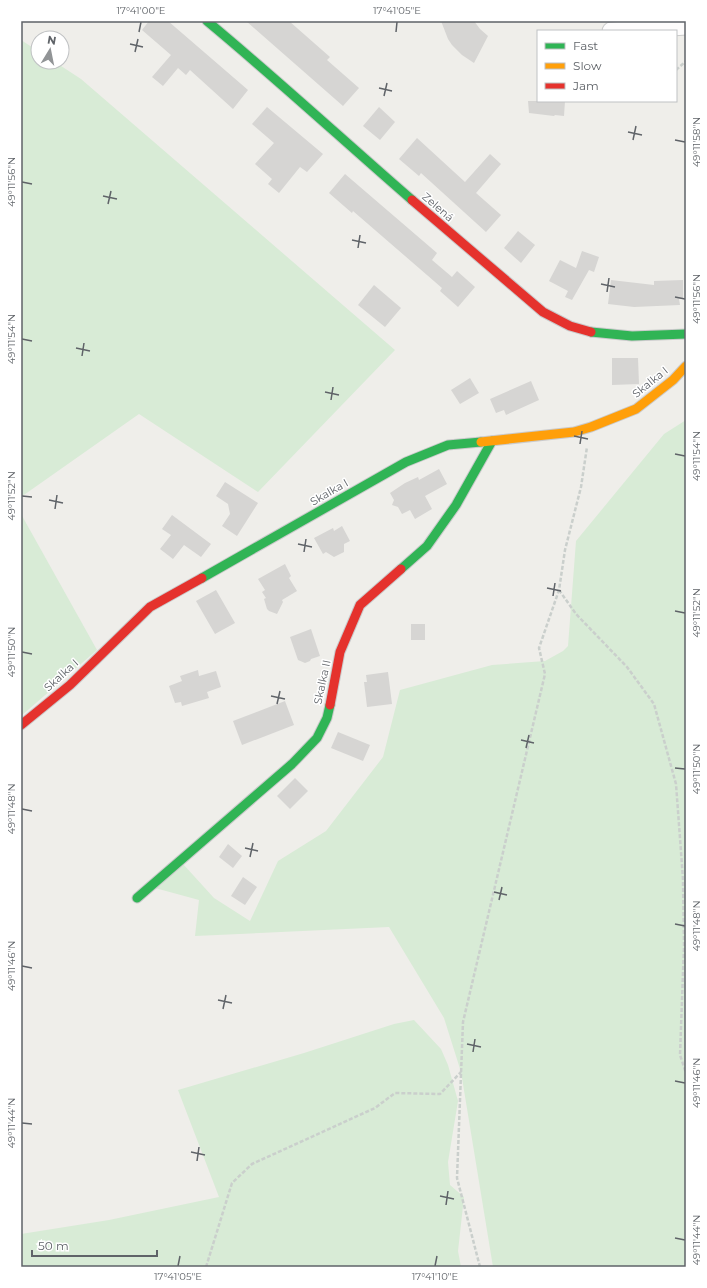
<svg xmlns="http://www.w3.org/2000/svg" width="707" height="1288" font-family="Montserrat,sans-serif">
<style>
.green{fill:#d8ebd6}
.building{fill:#d6d5d3}
.lines{fill:none;stroke-linecap:round;stroke-linejoin:round}
.street-casing{stroke:#cbcccc;stroke-width:19}
.fast-casing{stroke:#cacacb;stroke-width:11}
.slow-casing{stroke:#cacacb;stroke-width:11}
.jam-casing{stroke:#cacacb;stroke-width:11}
.path{stroke:#cacfcc;stroke-width:2.5;stroke-dasharray:4 2;stroke-linecap:butt}
.street{stroke:#fdfcfc;stroke-width:17}
.fast{stroke:#30b455;stroke-width:9}
.slow{stroke:#ff9f0a;stroke-width:9}
.jam{stroke:#e5322d;stroke-width:9}
.ticks{fill:none;stroke:#5f6368;stroke-width:1.5}
.labels{text-anchor:middle;stroke-width:3;stroke-linejoin:round;paint-order:stroke}
.street-label{font-size:11px;fill:#5f6368;stroke:#fff}
.neatline{fill:none;stroke:#5f6368;stroke-width:1.5}
.ticks-label{font-size:10px;text-anchor:middle;fill:#5f6368}
</style>
<rect width="100%" height="100%" fill="#efeeea"/>
<g class="green">
<path d="M21 40 38 51V62H55L81 79 395 350 258 492 139 414 21 497Z"/>
<path d="M686 420V1267H493L461 1072 444 1018 389 927 195 936 199 900 155 888 183 864 214 898 250 921 278 861 326 831 383 757 400 690 492 665 545 661 563 651 568 646 576 541 664 434Z"/>
<path d="M21 514 97 650 21 716Z"/>
<path d="M414 1020 441 1049 448 1065 458 1101 448 1162 450 1185 464 1197 458 1251 461 1267H21V1234L109 1220 219 1197 178 1090 304 1053 394 1024Z"/>
</g>
<g class="building">
<path d="M149 21H168L248 90 233 109 190 70 186 75 178 68 163 86 152 77 171 55 142 30Z"/>
<path d="M246 21H289L330 57 327 60 359 88 343 106Z"/>
<path d="M441 21H474L480 29 488 36 474 63 462 55 452 45 448 39Z"/>
<path d="M528 101H565L564 116 555 115 554 116 529 113Z"/>
<path d="M267 107 323 154 307 172 300 167 279 193 268 184 272 179 255 164 274 143 252 124Z"/>
<path d="M379 107 395 122 380 140 363 126Z"/>
<path d="M417 138 465 182 490 154 501 164 476 193 501 215 486 232 421 173 419 176 399 159Z"/>
<path d="M345 174 437 253 432 260 452 277 457 271 475 287 458 307 440 291 442 288 353 211 352 213 329 193Z"/>
<path d="M518 231 535 245 521 263 504 248Z"/>
<path d="M582 251 599 257 594 272 589 270 572 300 565 297 568 291 549 281 560 260 576 268Z"/>
<path d="M611 280 654 285V281L683 280V299H679L680 305 634 307 608 304Z"/>
<path d="M374 285 401 308 385 327 358 305Z"/>
<path d="M612 358H638L639 384 612 385Z"/>
<path d="M470 378 479 393 460 404 451 390Z"/>
<path d="M531 381 539 400 506 415 504 410 496 413 490 399Z"/>
<path d="M439 469 447 484 425 496 432 509 415 519 410 510 402 514 398 507 392 505 394 500 390 493 405 483 418 477 419 480Z"/>
<path d="M225 482 258 503 237 536 222 526 230 514 228 504 216 496Z"/>
<path d="M172 515 211 544 201 557 184 545 173 559 160 549 171 535 162 529Z"/>
<path d="M342 526 350 541 344 544V552L334 557 326 552 323 554 314 538 333 528 334 531Z"/>
<path d="M285 564 291 576 289 578 297 591 282 600 283 602 277 614 269 611 267 609 264 599 266 598 262 592 265 590 258 579Z"/>
<path d="M216 590 235 623 215 634 196 601Z"/>
<rect x="411" y="624" width="14" height="16"/>
<path d="M311 629 320 656 311 659 310 661 305 663 298 660 290 637Z"/>
<path d="M198 670 199 676 216 671 221 687 207 692 209 698 182 706 181 702 175 703 169 686 182 681 180 676Z"/>
<path d="M388 672 392 704 367 707 364 682H367L366 675Z"/>
<path d="M285 701 294 725 242 745 233 721Z"/>
<path d="M338 732 370 745 363 761 331 748Z"/>
<path d="M295 778 308 791 290 809 277 796Z"/>
<path d="M228 844 242 856 233 868 219 857Z"/>
<path d="M243 877 257 887 245 905 231 896Z"/>
</g>
<g class="lines">
<defs>
<path id="street" d="M611 31 686 26"/>
<g id="fast">
<path d="M207 21C277 79 344 141 412 200"/>
<path d="M591 332 632 336 686 334"/>
<path d="M401 569 427 546 456 505 492 441"/>
<path d="M202 578 406 462 448 445 481 442"/>
<path d="M137 898 292 764 317 738 327 718 330 705"/>
</g>
<path id="slow" d="M481 442 574 432 591 427 636 409 673 380 686 366"/>
<g id="jam">
<path d="M412 200 543 312 570 326 591 332"/>
<path d="M330 705 340 652 360 605 401 569"/>
<path d="M21 725 70 685 150 607 202 578"/>
</g>
</defs>
<use href="#street" class="street-casing"/>
<use href="#fast" class="fast-casing"/>
<use href="#slow" class="slow-casing"/>
<use href="#jam" class="jam-casing"/>
<g class="path">
<path d="M676 70 686 61"/>
<path d="M559 590 576 614 627 667 654 704 676 784 683 879 684 946 680 1055 686 1073"/>
<path d="M206 1267 232 1183 252 1164 375 1108 395 1093 440 1094 461 1072"/>
<path d="M480 1267 457 1178 463 1022 545 674 539 648 559 590 565 550 581 487 587 447"/>
</g>
<use href="#street" class="street"/>
<use href="#fast" class="fast"/>
<use href="#slow" class="slow"/>
<use href="#jam" class="jam"/>
</g>
<path class="ticks" d="M139 32 141 22M396 32 397 22M130 44 143 47M135 52 138 39M379 88 392 91M384 96 387 83M628 132 642 135M633 140 636 126M675 140 685 142M22 182 32 184M103 196 117 199M108 204 111 191M352 240 366 243M358 248 360 235M601 284 615 287M607 292 609 278M675 297 685 299M22 339 32 341M76 348 90 351M82 356 84 343M325 392 339 395M331 400 333 387M574 436 588 439M580 444 582 431M675 454 685 456M22 496 32 497M49 500 63 503M55 509 57 495M298 544 312 547M304 552 306 539M547 588 561 591M553 596 555 583M675 611 685 613M22 652 32 654M271 696 285 699M277 704 280 691M521 740 534 743M526 748 529 735M675 768 685 769M22 809 32 811M245 848 258 851M250 857 253 843M494 892 507 895M499 900 502 887M675 924 685 926M22 966 32 968M218 1000 232 1003M223 1009 226 995M467 1044 481 1047M473 1052 475 1039M675 1081 685 1083M22 1123 32 1124M191 1152 205 1155M197 1161 199 1147M440 1196 454 1199M446 1205 448 1191M675 1238 685 1240M178 1266 180 1256M435 1266 437 1256"/>
<g class="labels">
<g class="street-label">
<text transform="translate(438 207) rotate(41)" y="4">Zelená</text>
<text transform="translate(650 382) rotate(-39)" y="4">Skalka I</text>
<text transform="translate(329 492) rotate(-30)" y="4">Skalka I</text>
<text transform="translate(61 675) rotate(-42)" y="4">Skalka I</text>
<text transform="translate(322 682) rotate(-78)" y="4">Skalka II</text>
</g>
</g>
<rect width="707" height="1288" fill="none" stroke="#ffffff" stroke-width="44"/>
<rect x="537" y="30" width="140" height="72" fill="#ffffff" stroke="#bfc1c3"/>
<rect x="545" y="43" width="20" height="6" fill="#30b455" stroke="#bfc1c3"/>
<text x="573" y="50" font-size="12" fill="#5f6368">Fast</text>
<rect x="545" y="63" width="20" height="6" fill="#ff9f0a" stroke="#bfc1c3"/>
<text x="573" y="70" font-size="12" fill="#5f6368">Slow</text>
<rect x="545" y="83" width="20" height="6" fill="#e5322d" stroke="#bfc1c3"/>
<text x="573" y="90" font-size="12" fill="#5f6368">Jam</text>
<g transform="translate(50 50) rotate(10)"><circle r="19" fill="#ffffff" stroke="#bfc1c3"/>
<path d="M0-3L7 15L0 10L-7 15Z" fill="#919496"/>
<text y="-6" font-size="11" font-weight="bold" text-anchor="middle" fill="#5f6368">N</text>
</g>
<path d="M32 1250v6h125v-6" fill="none" stroke="#5f6368" stroke-width="2"/>
<text x="38" y="1250" font-size="12" fill="#5f6368" stroke="#ffffff" stroke-width="3" paint-order="stroke">50 m</text>
<rect x="22" y="22" width="663" height="1244" class="neatline"/>
<g class="ticks-label">
<text x="141" y="14">17°41'00"E</text>
<text x="397" y="14">17°41'05"E</text>
<text transform="translate(696 142) rotate(-90)" y="4">49°11'58"N</text>
<text transform="translate(11 182) rotate(-90)" y="4">49°11'56"N</text>
<text transform="translate(696 299) rotate(-90)" y="4">49°11'56"N</text>
<text transform="translate(11 339) rotate(-90)" y="4">49°11'54"N</text>
<text transform="translate(696 456) rotate(-90)" y="4">49°11'54"N</text>
<text transform="translate(11 496) rotate(-90)" y="4">49°11'52"N</text>
<text transform="translate(696 613) rotate(-90)" y="4">49°11'52"N</text>
<text transform="translate(11 652) rotate(-90)" y="4">49°11'50"N</text>
<text transform="translate(696 769) rotate(-90)" y="4">49°11'50"N</text>
<text transform="translate(11 809) rotate(-90)" y="4">49°11'48"N</text>
<text transform="translate(696 926) rotate(-90)" y="4">49°11'48"N</text>
<text transform="translate(11 966) rotate(-90)" y="4">49°11'46"N</text>
<text transform="translate(696 1083) rotate(-90)" y="4">49°11'46"N</text>
<text transform="translate(11 1123) rotate(-90)" y="4">49°11'44"N</text>
<text transform="translate(696 1240) rotate(-90)" y="4">49°11'44"N</text>
<text x="178" y="1280">17°41'05"E</text>
<text x="435" y="1280">17°41'10"E</text>
</g>
</svg>
